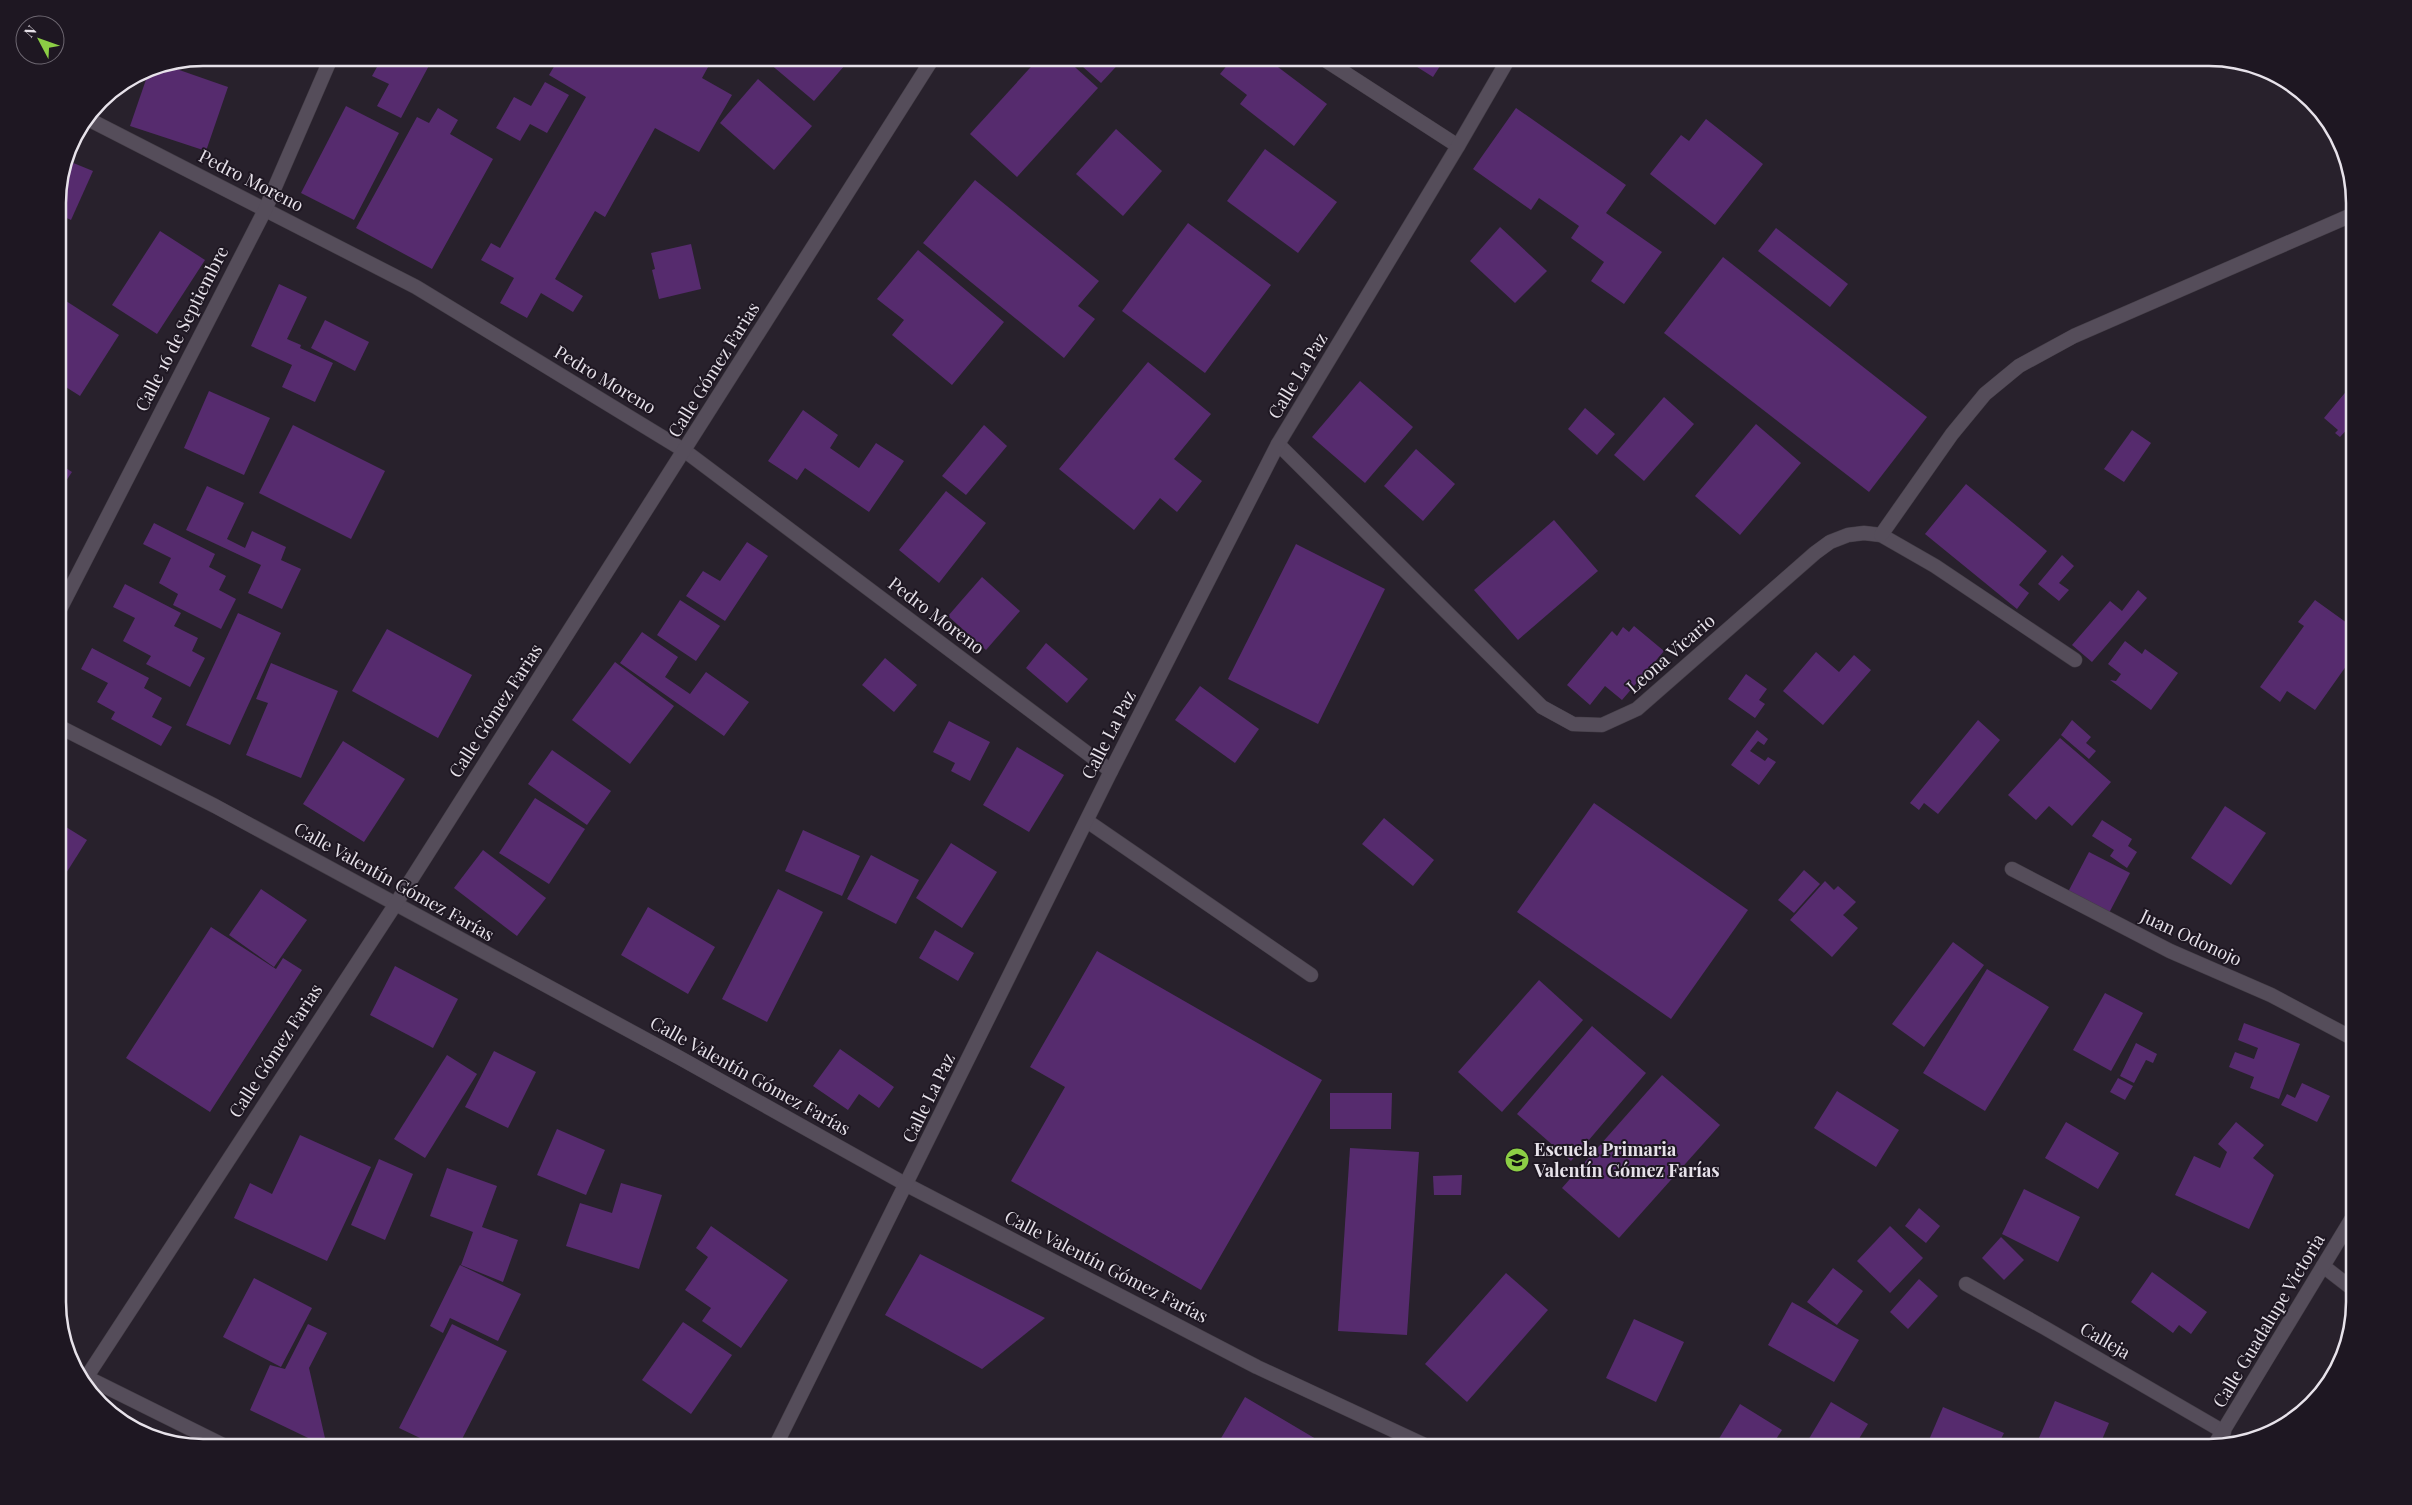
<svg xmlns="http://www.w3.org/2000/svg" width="2412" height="1505" font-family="'Playfair Display',serif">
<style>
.building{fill:#562b6e}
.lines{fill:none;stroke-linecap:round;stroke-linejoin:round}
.service-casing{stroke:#443e47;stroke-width:15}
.minor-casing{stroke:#443e47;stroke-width:15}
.service{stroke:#554d5a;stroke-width:14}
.minor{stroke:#554d5a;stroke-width:14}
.labels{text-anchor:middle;stroke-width:4;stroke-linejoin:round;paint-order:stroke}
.street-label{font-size:18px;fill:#e7e2ea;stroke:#1e1722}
.poi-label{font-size:18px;font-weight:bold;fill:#e7e2ea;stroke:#1e1722;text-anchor:start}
.rim{fill:none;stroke:#e7e2ea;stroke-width:2.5}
</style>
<rect width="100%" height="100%" fill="#28212c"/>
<g class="building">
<path d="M382 58H433L401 118 377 106 389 84 372 76Z"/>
<path d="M559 58H713L702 78 732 95 699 152 655 128 605 217 595 211 555 279 583 296 573 312 541 293 527 318 500 303 514 278 481 260 491 243 500 248 586 97 549 75Z"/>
<path d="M763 58H851L814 101Z"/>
<path d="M1039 58H1065L1098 88 1017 177 970 134Z"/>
<path d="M1073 58H1124L1101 83Z"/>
<path d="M1233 58H1266L1327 104 1294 146 1240 104 1247 95 1220 74Z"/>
<path d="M1403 58H1445L1433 77Z"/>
<path d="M165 65 228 87 206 151 130 126 150 68Z"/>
<path d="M758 79 812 126 774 170 720 123Z"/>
<path d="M545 82 569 95 547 133 530 124 520 141 496 128 514 97 531 106Z"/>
<path d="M346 106 399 133 354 220 301 193Z"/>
<path d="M438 108 458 120 450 134 493 159 432 269 356 228 417 117 429 123Z"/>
<path d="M1516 108 1626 185 1606 213 1662 252 1624 304 1591 281 1604 262 1571 238 1579 226 1539 198 1531 210 1473 169Z"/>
<path d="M1706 119 1763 164 1715 225 1650 174 1681 135 1689 141Z"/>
<path d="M1116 129 1162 171 1123 216 1076 174Z"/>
<path d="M1265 149 1337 202 1298 253 1227 201Z"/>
<path d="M66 160 93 171 71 220 58 214V194Z"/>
<path d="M975 180 1099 281 1078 306 1095 319 1064 358 923 243Z"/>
<path d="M1188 223 1271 285 1205 373 1122 311Z"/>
<path d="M1500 227 1547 271 1515 303 1470 261Z"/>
<path d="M1776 228 1848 284 1830 307 1758 251Z"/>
<path d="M160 231 205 260 157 334 112 305Z"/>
<path d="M691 244 701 289 659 299 652 270 655 269 651 253Z"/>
<path d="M918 250 1004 322 952 385 892 335 904 320 877 299Z"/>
<path d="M1723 257 1927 417 1869 492 1664 333Z"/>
<path d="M279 284 307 297 287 339 301 345 300 348 333 363 315 402 282 387 292 365 251 346Z"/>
<path d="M66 301 119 335 80 396 58 382V314Z"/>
<path d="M325 320 369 342 355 371 311 348Z"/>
<path d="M1148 362 1211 414 1174 459 1202 481 1177 512 1160 498 1134 530 1059 469Z"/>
<path d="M1360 381 1413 427 1365 483 1312 437Z"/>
<path d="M2354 382V418L2350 414 2346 419 2352 424 2340 437 2335 433 2338 430 2324 418Z"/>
<path d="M209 391 270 418 244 475 184 448Z"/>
<path d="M1664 397 1694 424 1644 481 1614 455Z"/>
<path d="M1585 408 1615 434 1597 455 1568 429Z"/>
<path d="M803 410 838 435 830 448 859 468 876 443 904 461 869 512 805 468 797 480 768 461Z"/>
<path d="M1756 424 1801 463 1740 535 1695 496Z"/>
<path d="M293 425 385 471 351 539 259 493Z"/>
<path d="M984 425 1007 446 966 495 942 476Z"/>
<path d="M2132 430 2151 443 2124 482 2104 469Z"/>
<path d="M1416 449 1455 484 1423 521 1384 486Z"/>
<path d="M58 463 72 472 58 493Z"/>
<path d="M1966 484 2047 551 2019 585 2029 593 2017 609 1925 534Z"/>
<path d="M207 486 244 503 227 539 245 548 252 531 286 547 281 560 301 569 282 609 248 593 261 565 186 530Z"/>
<path d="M946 491 986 523 939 583 899 550Z"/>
<path d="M1554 520 1598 571 1518 640 1474 590Z"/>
<path d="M154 523 215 554 209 567 226 576 219 590 236 599 221 629 173 605 178 594 159 583 171 558 143 544Z"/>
<path d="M747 542 768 556 725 621 686 596 703 571 720 581Z"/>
<path d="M1296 544 1385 589 1318 724 1228 679Z"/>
<path d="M2062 555 2074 566 2059 583 2069 590 2059 601 2038 584Z"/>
<path d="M982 577 1020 611 986 650 948 616Z"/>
<path d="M125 584 181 613 174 626 198 638 192 651 205 658 190 687 146 664 151 656 123 641 135 618 113 607Z"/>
<path d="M2138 590 2147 598 2092 662 2072 645 2110 601 2122 611Z"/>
<path d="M680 600 720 626 696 661 657 635Z"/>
<path d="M2315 600 2354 628V655L2315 710 2287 691 2280 702 2260 687 2304 626 2298 622Z"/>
<path d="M238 613 281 633 230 745 186 725Z"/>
<path d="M1634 626 1664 651 1622 700 1605 686 1590 705 1567 685 1612 631 1617 636 1623 627 1629 632Z"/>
<path d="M387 629 472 675 438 738 352 691Z"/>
<path d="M642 632 678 657 665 677 690 694 706 672 749 702 724 736 620 663Z"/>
<path d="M2125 641 2142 654 2145 649 2178 673 2151 710 2110 680 2116 681 2121 674 2108 664Z"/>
<path d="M1046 643 1088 679 1067 703 1026 668Z"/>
<path d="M92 648 149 678 144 688 162 698 152 717 172 727 161 746 111 719 115 712 97 702 108 683 81 669Z"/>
<path d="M1816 652 1839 672 1854 655 1871 670 1823 725 1783 691Z"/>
<path d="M885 658 917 685 894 712 862 685Z"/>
<path d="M615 662 674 706 630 764 572 720Z"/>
<path d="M271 663 338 691 301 778 246 755 268 703 256 699Z"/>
<path d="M1746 674 1767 689 1759 700 1765 704 1755 718 1728 699Z"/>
<path d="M1200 686 1259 729 1235 763 1175 720Z"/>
<path d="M1978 720 2000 740 1938 814 1924 803 1919 810 1910 803Z"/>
<path d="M2072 720 2091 737 2086 743 2096 751 2089 759 2061 735Z"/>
<path d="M949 721 990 742 970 781 951 771 955 763 933 752Z"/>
<path d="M1757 730 1768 739 1764 745 1758 741 1750 751 1765 761 1768 757 1776 762 1759 785 1731 765Z"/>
<path d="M2060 738 2111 782 2072 826 2049 806 2036 820 2008 795Z"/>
<path d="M343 741 405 779 364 842 303 804Z"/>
<path d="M1017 747 1064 775 1029 832 983 805Z"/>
<path d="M552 750 611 791 587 825 528 784Z"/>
<path d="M535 798 585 829 549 884 499 853Z"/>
<path d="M1594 803 1748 910 1671 1019 1517 912Z"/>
<path d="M2225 806 2266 833 2231 885 2191 858Z"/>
<path d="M1384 818 1434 860 1413 886 1362 844Z"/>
<path d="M2102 820 2132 839 2128 846 2137 852 2127 868 2110 856 2114 850 2092 836Z"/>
<path d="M58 822 87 840 58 886Z"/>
<path d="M803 830 860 856 842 896 785 871Z"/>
<path d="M951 843 997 872 962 928 916 898Z"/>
<path d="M483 850 546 898 517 936 454 888Z"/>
<path d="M2089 852 2130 873 2109 913 2068 892Z"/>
<path d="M871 855 919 880 896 924 847 899Z"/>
<path d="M1804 870 1820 884 1794 913 1778 900Z"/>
<path d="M1825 881 1834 890 1838 886 1856 902 1843 915 1858 928 1832 957 1790 920Z"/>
<path d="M261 889 307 920 274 967 229 935Z"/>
<path d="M778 889 823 912 767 1022 722 999Z"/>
<path d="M648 907 715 947 688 994 621 955Z"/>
<path d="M211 927 276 969 283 958 302 970 210 1112 126 1058Z"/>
<path d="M935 930 974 953 958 981 919 958Z"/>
<path d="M1953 942 1984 965 1924 1047 1892 1024Z"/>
<path d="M1097 951 1322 1080 1201 1290 1011 1181 1065 1087 1030 1067Z"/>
<path d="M395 966 458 999 433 1048 370 1015Z"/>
<path d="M1987 969 2049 1007 1985 1111 1923 1073Z"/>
<path d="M1539 980 1583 1020 1502 1112 1458 1072Z"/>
<path d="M2105 993 2143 1013 2111 1071 2073 1050Z"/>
<path d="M2244 1023 2300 1044 2279 1099 2250 1088 2254 1077 2229 1067 2235 1052 2254 1059 2258 1048 2238 1040Z"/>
<path d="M1592 1026 1646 1073 1571 1161 1517 1114Z"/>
<path d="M2136 1043 2157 1054 2153 1063 2146 1060 2134 1083 2120 1076Z"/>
<path d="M840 1049 894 1087 879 1108 859 1094 848 1110 813 1086Z"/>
<path d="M494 1051 536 1072 508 1128 465 1107Z"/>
<path d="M447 1055 477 1074 425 1158 394 1139Z"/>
<path d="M1662 1075 1720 1125 1619 1238 1562 1188Z"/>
<path d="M2118 1078 2133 1086 2125 1100 2110 1092Z"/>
<path d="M2302 1083 2330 1096 2317 1122 2281 1105 2287 1094 2295 1098Z"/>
<path d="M1837 1091 1899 1130 1876 1167 1814 1128Z"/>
<path d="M1330 1093H1392L1391 1129H1330Z"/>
<path d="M2066 1122 2119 1153 2098 1189 2045 1158Z"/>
<path d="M2236 1122 2264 1145 2253 1158 2274 1175 2249 1229 2175 1195 2194 1156 2220 1168 2227 1152 2218 1144Z"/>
<path d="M557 1129 605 1150 586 1195 537 1175Z"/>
<path d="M300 1135 371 1167 327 1261 234 1218 250 1183 272 1194Z"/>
<path d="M1350 1148 1419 1152 1407 1335 1338 1331Z"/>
<path d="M379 1159 413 1174 385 1240 351 1225Z"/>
<path d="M447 1168 497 1186 482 1227 518 1240 503 1282 461 1265 473 1232 430 1216Z"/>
<path d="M1462 1175 1461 1195H1434L1433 1176Z"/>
<path d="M621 1183 662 1195 639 1269 566 1246 580 1203 612 1213Z"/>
<path d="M2024 1189 2080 1217 2058 1262 2002 1234Z"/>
<path d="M1919 1208 1940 1226 1926 1243 1905 1226Z"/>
<path d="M711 1226 788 1280 741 1348 702 1321 711 1308 685 1290 708 1257 696 1248Z"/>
<path d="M1890 1226 1923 1258 1890 1293 1857 1261Z"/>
<path d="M2001 1237 2024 1260 2004 1280 1982 1258Z"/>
<path d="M920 1254 1045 1318 982 1369 885 1315Z"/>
<path d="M460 1265 521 1294 498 1341 450 1318 443 1333 430 1326Z"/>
<path d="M1833 1268 1863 1291 1837 1325 1807 1302Z"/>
<path d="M2152 1272 2207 1312 2191 1334 2179 1325 2173 1333 2131 1302Z"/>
<path d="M1506 1273 1548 1310 1467 1402 1425 1364Z"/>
<path d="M254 1278 312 1308 281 1367 223 1337Z"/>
<path d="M1919 1279 1938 1296 1908 1329 1890 1312Z"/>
<path d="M1792 1302 1859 1340 1834 1382 1768 1345Z"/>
<path d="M1634 1319 1684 1342 1656 1402 1606 1378Z"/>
<path d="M683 1322 732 1355 691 1414 642 1380Z"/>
<path d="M308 1324 327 1333 309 1368 327 1447 250 1410 270 1365 285 1369Z"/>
<path d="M452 1324 507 1351 458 1447H439L399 1428Z"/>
<path d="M1245 1397 1316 1439 1311 1447H1224L1226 1444 1220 1440Z"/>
<path d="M2055 1401 2109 1423 2099 1447H2035Z"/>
<path d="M1831 1402 1868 1424 1854 1447H1804Z"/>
<path d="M1740 1404 1782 1430 1771 1447H1714Z"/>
<path d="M1943 1407 2004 1433 1997 1447H1926Z"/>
<path d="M532 1440 547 1447H528Z"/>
</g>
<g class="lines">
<defs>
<g id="service">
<path d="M1087 821 1311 975"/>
<path d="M2323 1266 2354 1290"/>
</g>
<g id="minor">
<path d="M1322 58 1458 146"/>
<path d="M88 119 416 287 685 451 1111 771"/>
<path d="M1278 444 1542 707 1573 724 1602 725 1637 709 1815 553 1830 542 1848 535 1864 533 1881 535 1935 566 2075 660"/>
<path d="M1881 535 1952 434 1985 394 2019 366 2074 336 2354 214"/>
<path d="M58 613 265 210 331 58"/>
<path d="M58 726 215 806 680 1058 907 1185 1257 1367 1429 1447"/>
<path d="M2012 869 2170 951 2271 995 2354 1039"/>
<path d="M1966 1284 2045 1328 2224 1432"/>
<path d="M76 1372 227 1447"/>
<path d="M84 1381 395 905 933 58"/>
<path d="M2214 1446 2354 1215"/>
<path d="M775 1447 1111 771 1278 444 1458 146 1509 58"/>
</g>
</defs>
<use href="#service" class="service-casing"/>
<use href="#minor" class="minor-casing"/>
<use href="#service" class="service"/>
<use href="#minor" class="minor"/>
</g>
<defs>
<symbol id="school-disc" viewBox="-11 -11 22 22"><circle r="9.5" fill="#8cce45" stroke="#1e1722"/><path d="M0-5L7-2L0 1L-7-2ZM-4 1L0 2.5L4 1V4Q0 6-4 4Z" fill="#111"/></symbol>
</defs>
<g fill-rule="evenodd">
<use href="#school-disc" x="1503" y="1146" width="28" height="28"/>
</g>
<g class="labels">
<g class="street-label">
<text transform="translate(251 181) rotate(27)" y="6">Pedro Moreno</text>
<text transform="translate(182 329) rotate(-63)" y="6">Calle 16 de Septiembre</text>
<text transform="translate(714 370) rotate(-58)" y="6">Calle Gómez Farias</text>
<text transform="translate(1298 376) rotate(-59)" y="6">Calle La Paz</text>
<text transform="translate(605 380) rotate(31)" y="6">Pedro Moreno</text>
<text transform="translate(936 616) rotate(37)" y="6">Pedro Moreno</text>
<text transform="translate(1671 654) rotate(-41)" y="6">Leona Vicario</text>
<text transform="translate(496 711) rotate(-57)" y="6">Calle Gómez Farias</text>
<text transform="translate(1109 735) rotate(-63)" y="6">Calle La Paz</text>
<text transform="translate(394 882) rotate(29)" y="6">Calle Valentín Gómez Farías</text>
<text transform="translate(2191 938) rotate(25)" y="6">Juan Odonojo</text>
<text transform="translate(276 1051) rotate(-57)" y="6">Calle Gómez Farias</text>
<text transform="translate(750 1076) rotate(29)" y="6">Calle Valentín Gómez Farías</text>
<text transform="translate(929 1098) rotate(-64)" y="6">Calle La Paz</text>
<text transform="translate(1106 1267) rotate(27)" y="6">Calle Valentín Gómez Farías</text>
<text transform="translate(2269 1321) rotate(-59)" y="6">Calle Guadalupe Victoria</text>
<text transform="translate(2105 1341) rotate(30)" y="6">Calleja</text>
</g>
<g class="poi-label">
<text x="1534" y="1156">Escuela Primaria<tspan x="1534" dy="21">Valentín Gómez Farías</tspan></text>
</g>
</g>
<path d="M0 0H2412V1505H0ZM203 66H2209A137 137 0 0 1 2346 203V1302A137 137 0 0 1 2209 1439H203A137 137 0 0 1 66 1302V203A137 137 0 0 1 203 66Z" fill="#1e1722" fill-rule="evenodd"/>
<path class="rim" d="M203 66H2209A137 137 0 0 1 2346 203V1302A137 137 0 0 1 2209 1439H203A137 137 0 0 1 66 1302V203A137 137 0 0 1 203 66Z"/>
<g transform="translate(40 40) rotate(311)"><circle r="24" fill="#1e1722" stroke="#6e6872"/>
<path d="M0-4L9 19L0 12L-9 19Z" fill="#8cce45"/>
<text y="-8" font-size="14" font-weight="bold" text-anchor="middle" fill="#e7e2ea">N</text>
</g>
</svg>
